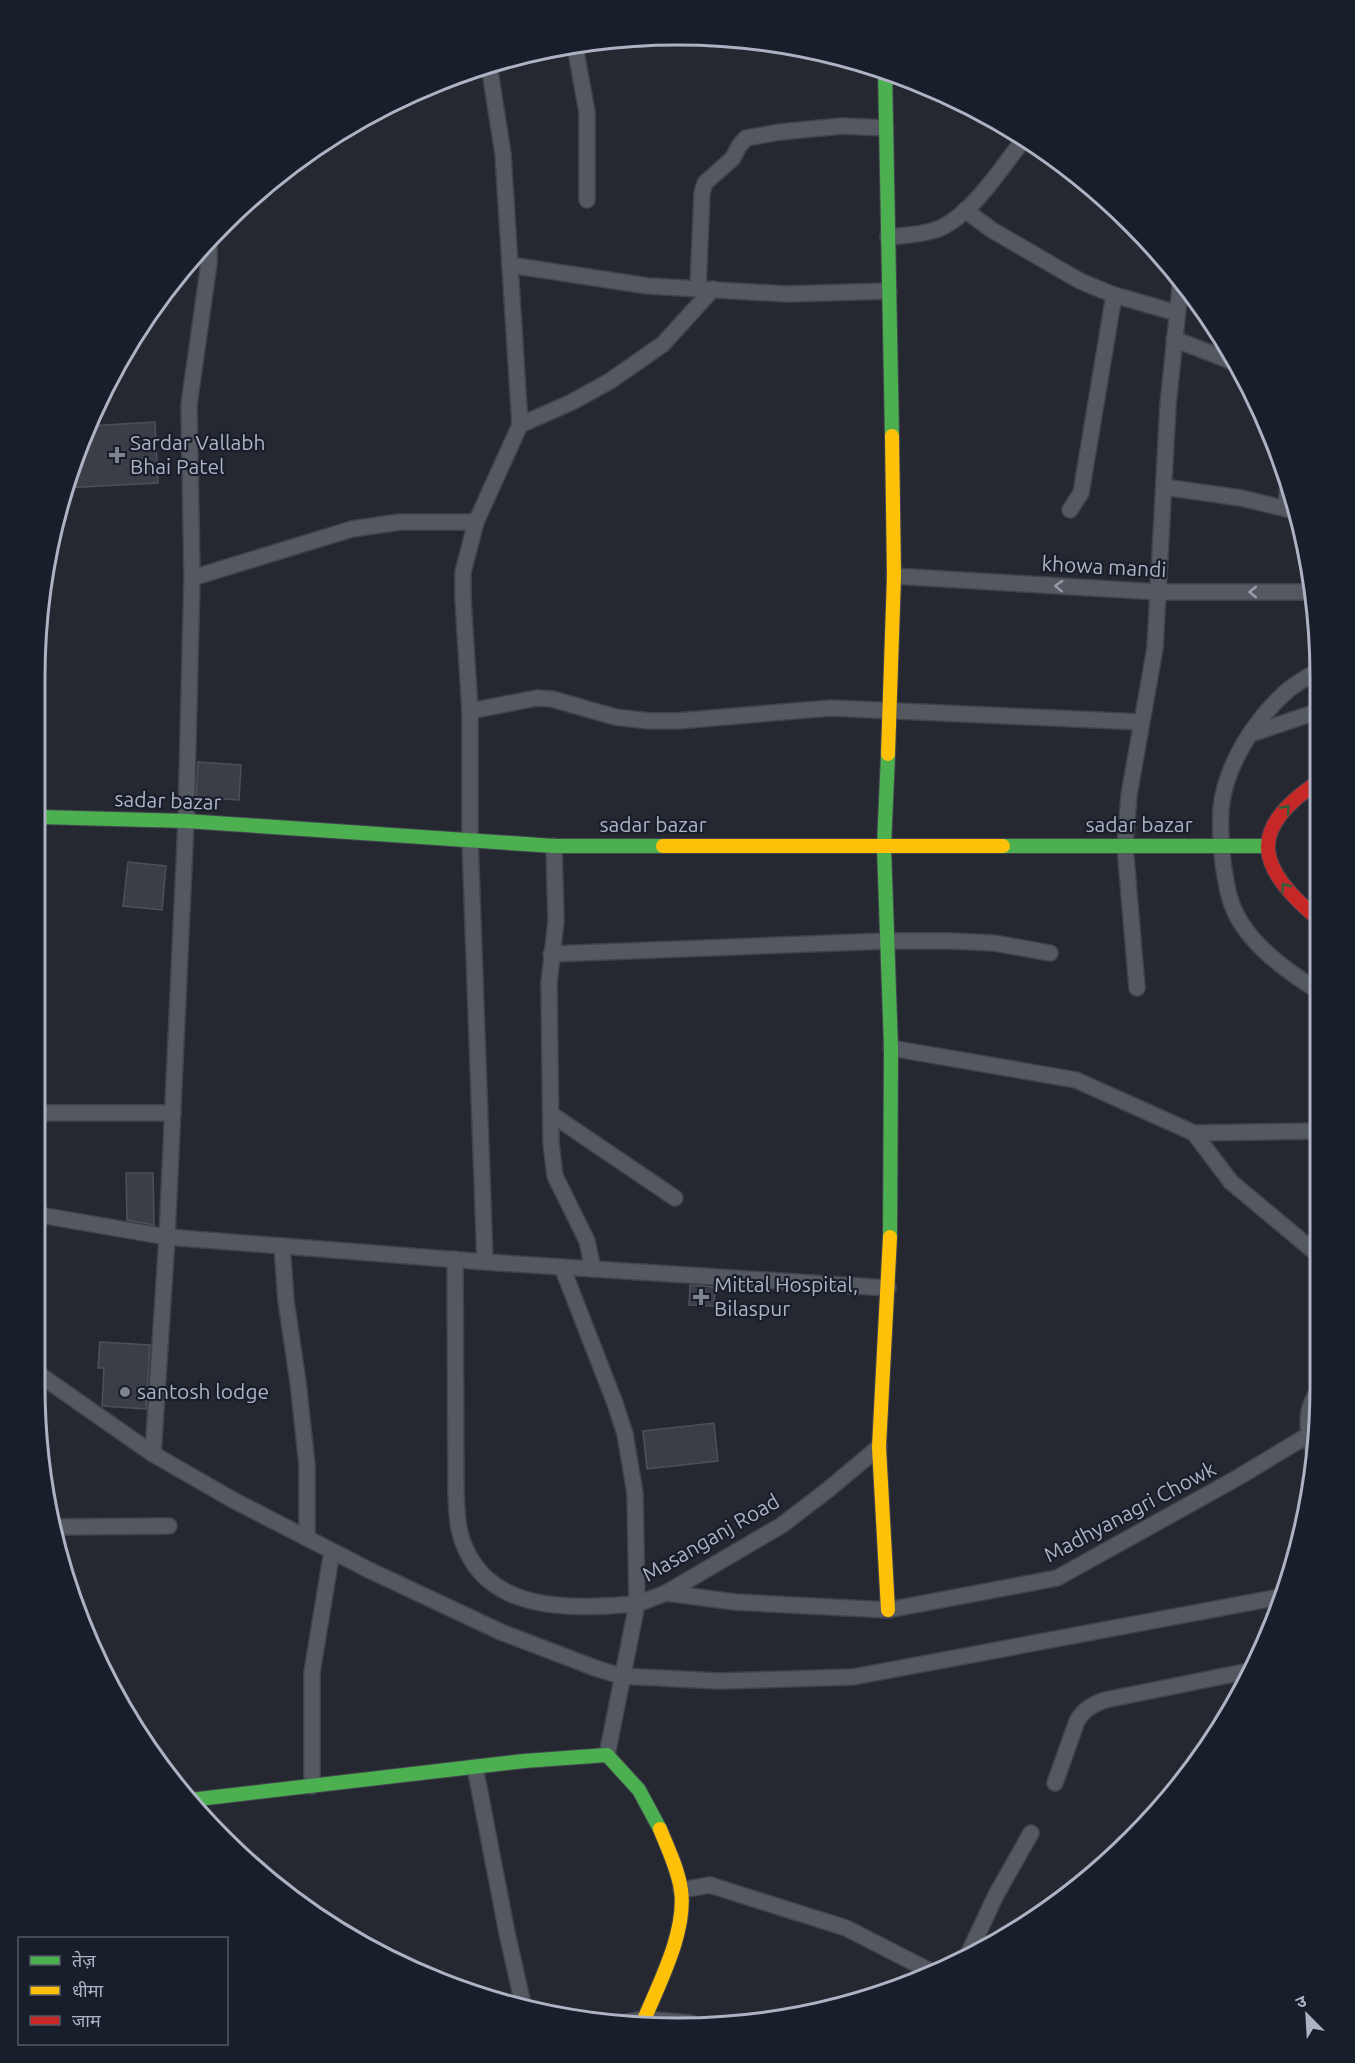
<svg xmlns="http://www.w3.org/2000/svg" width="1355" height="2063" font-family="Ubuntu,'Noto Sans Devanagari',sans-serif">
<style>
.building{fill:#3b3e46;stroke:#4c505a;stroke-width:1.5}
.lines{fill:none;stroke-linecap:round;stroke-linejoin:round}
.street-casing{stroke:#41434b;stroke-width:18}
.fast-casing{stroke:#42454e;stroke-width:16}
.slow-casing{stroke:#42454e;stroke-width:16}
.jam-casing{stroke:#42454e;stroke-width:16}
.street{stroke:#545860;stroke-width:15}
.fast{stroke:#4caf50;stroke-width:14}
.slow{stroke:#ffc107;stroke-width:14}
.jam{stroke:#c62828;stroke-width:14}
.oneway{stroke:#979cab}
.oneway2{stroke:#305f3c}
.poi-dot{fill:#7d8291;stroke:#191e2b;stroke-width:2}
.labels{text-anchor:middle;stroke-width:4.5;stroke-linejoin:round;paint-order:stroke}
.poi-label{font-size:21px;fill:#adb3c4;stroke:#191e2b;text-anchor:start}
.street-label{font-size:21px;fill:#adb3c4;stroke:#191e2b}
.rim{fill:none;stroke:#adb3c4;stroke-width:3}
</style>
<rect width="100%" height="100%" fill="#252831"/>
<g class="building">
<path d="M155 422 158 483 65 488 88 426Z"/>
<path d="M198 762 241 765 239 800 196 797Z"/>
<path d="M128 862 166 866 162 910 123 906Z"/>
<path d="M126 1173H153L154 1225 127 1220Z"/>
<path d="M690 1285 715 1287 714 1306 689 1305Z"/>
<path d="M100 1342 150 1345 146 1409 102 1406 104 1368H98Z"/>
<path d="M714 1423 718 1461 647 1469 643 1431Z"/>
</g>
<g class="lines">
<defs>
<g id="street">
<path d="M620 38 642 39"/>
<path d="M575 46 587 112V200"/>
<path d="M965 210 992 230 1080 281 1114 295 1177 313"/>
<path d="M888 237C904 235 923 235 938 229 972 215 1002 167 1024 139"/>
<path d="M510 265 648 286 787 294 889 291"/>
<path d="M698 289 702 193 705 183 733 158 739 146 746 138 780 132 842 126 886 128"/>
<path d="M1174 339 1236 363"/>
<path d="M520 425 572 402 610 381 663 344 713 289"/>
<path d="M1164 487 1241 498 1299 512"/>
<path d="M1286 509 1288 482"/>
<path d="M1070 510 1081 493 1114 295"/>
<path d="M894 576 1159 592H1312"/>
<path d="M192 578 352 529 400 522H476"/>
<path d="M470 711 537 698 552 699 615 717 649 721H677L831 708 1141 722"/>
<path d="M1251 734 1319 711"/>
<path d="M554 846 556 921 549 983 551 1143 555 1176 587 1241 593 1269"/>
<path d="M551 954 887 941H950L994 943 1050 953"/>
<path d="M1137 988 1125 846 1129 795 1155 648 1168 405 1181 279"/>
<path d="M1317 990C1288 972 1253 947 1237 916 1228 899 1226 882 1223 863 1221 845 1220 826 1221 808 1226 764 1255 719 1288 690 1297 683 1309 676 1319 670"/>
<path d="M891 1048 1076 1080 1194 1133 1231 1182 1316 1253"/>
<path d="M40 1113H173"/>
<path d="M551 1114 675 1198"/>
<path d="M1194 1133 1317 1131"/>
<path d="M40 1215 167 1237 485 1262 888 1288"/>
<path d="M282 1246 286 1301 298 1382 307 1465V1538"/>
<path d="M455 1259 456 1497C457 1507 457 1519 459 1529 479 1615 569 1609 637 1604L635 1493 625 1434 615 1403 562 1267"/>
<path d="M485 1262 470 840V711L463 599V572L476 522 520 425 503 154 489 65"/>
<path d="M40 1375 153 1454 233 1500 369 1570 501 1632 595 1668 621 1676 718 1681 853 1677 1285 1596"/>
<path d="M153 1454 167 1237 186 821 192 578 189 405 209 263V239"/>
<path d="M1315 1457C1309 1437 1303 1416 1315 1396"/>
<path d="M53 1527 169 1526"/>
<path d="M666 1593 735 1602 888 1610 1057 1578 1237 1478 1315 1431"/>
<path d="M607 1755 637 1604 666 1593 782 1525 829 1489 879 1447"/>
<path d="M475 1767 507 1933 524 2009"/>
<path d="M1055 1783 1077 1721C1084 1709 1092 1705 1105 1700L1254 1670"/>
<path d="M312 1786V1672L332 1551"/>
<path d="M1120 1850 1124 1843"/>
<path d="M681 1890 710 1885 846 1928 936 1974"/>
<path d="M966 1959 996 1895 1031 1833"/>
<path d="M615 2024 644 2019 691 2023"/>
</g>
<g id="fast">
<path d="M885 69 892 436"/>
<path d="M888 754 884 847 891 1048 890 1237"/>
<path d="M40 817 186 821 554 846H663"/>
<path d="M1003 846H1266"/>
<path d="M190 1800 524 1761 607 1755 639 1790 660 1829"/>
</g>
<g id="slow">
<path d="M888 754 894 576 892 436"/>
<path d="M663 846H1003"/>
<path d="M888 1610 879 1447 890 1237"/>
<path d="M641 2027C657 1987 687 1933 681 1890 678 1869 668 1849 660 1829"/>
</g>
<path id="jam" d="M1318 782C1245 831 1258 868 1318 919"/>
</defs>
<use href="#street" class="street-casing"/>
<use href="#fast" class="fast-casing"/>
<use href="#slow" class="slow-casing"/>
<use href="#jam" class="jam-casing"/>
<use href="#street" class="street"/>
<use href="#fast" class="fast"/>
<use href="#slow" class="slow"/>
<use href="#jam" class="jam"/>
</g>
<defs><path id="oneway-chevron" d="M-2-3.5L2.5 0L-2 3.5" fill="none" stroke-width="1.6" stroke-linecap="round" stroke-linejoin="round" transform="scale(1.5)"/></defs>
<g class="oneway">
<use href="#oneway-chevron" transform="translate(1059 586) rotate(-177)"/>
<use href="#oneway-chevron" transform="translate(1253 592) rotate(180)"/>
</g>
<g class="oneway2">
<use href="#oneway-chevron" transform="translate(1286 809) rotate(-48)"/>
<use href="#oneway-chevron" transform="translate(1285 887) rotate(-127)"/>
</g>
<g class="poi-dot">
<path d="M114 446h6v6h6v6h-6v6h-6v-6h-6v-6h6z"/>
<path d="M698 1288h6v6h6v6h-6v6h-6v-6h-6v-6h6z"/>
<circle cx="125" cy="1392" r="6"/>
</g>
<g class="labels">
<g class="poi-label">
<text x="130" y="450">Sardar Vallabh<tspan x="130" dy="24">Bhai Patel</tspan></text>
<text x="714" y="1292">Mittal Hospital,<tspan x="714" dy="24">Bilaspur</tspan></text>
<text x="137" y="1399">santosh lodge</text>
</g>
<g class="street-label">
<text transform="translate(1104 567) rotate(3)" y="7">khowa mandi</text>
<text transform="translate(168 801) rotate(2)" y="7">sadar bazar</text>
<text x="653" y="832">sadar bazar</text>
<text x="1139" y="832">sadar bazar</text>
<text transform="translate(1130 1512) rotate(-28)" y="7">Madhyanagri Chowk</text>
<text transform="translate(711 1538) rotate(-30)" y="7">Masanganj Road</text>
</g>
</g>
<path d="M0 0H1355V2063H0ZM677 45H678A632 632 0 0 1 1310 677V1386A632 632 0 0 1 678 2018H677A632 632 0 0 1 45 1386V677A632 632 0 0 1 677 45Z" fill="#191e2b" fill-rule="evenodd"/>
<path class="rim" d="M677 45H678A632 632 0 0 1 1310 677V1386A632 632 0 0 1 678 2018H677A632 632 0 0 1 45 1386V677A632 632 0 0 1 677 45Z"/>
<rect x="18" y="1937" width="210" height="108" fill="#191e2b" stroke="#545a68" stroke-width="1.5"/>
<rect x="30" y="1956" width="30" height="9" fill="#4caf50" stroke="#545a68" stroke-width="1.5"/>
<text x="72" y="1967" font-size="18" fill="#adb3c4">तेज़</text>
<rect x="30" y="1986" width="30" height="9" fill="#ffc107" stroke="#545a68" stroke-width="1.5"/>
<text x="72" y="1997" font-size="18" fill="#adb3c4">धीमा</text>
<rect x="30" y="2016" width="30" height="9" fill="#c62828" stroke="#545a68" stroke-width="1.5"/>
<text x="72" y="2027" font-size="18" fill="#adb3c4">जाम</text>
<g transform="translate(1307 2015) rotate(336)" stroke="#191e2b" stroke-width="4.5" paint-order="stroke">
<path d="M0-4.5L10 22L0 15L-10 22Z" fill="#adb3c4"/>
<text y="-9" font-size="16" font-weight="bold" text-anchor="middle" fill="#adb3c4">उ</text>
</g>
</svg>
